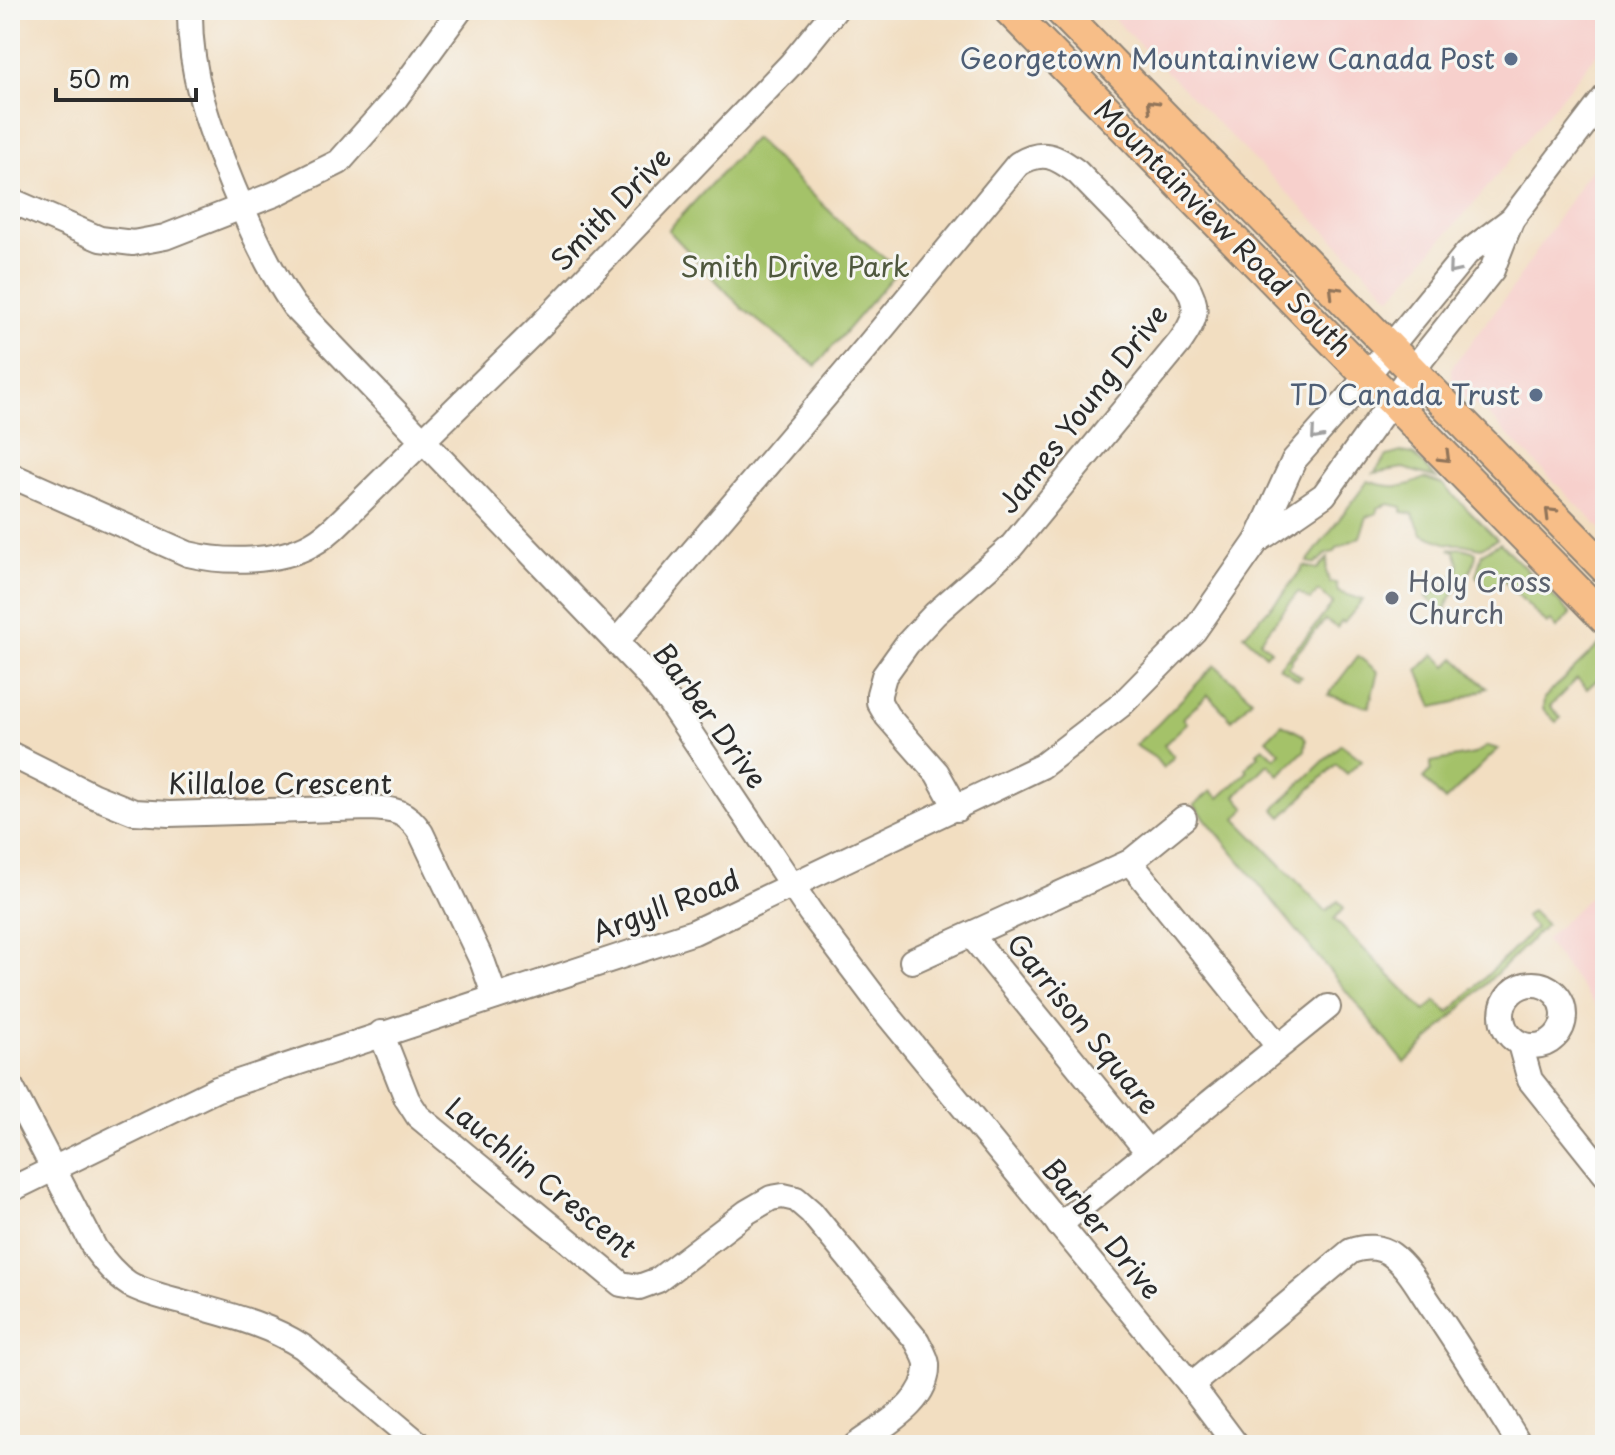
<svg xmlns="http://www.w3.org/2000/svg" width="1615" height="1455" font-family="'Playpen Sans',sans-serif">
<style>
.built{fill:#f7d0cc}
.green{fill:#a4c269;stroke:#68764a;stroke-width:2}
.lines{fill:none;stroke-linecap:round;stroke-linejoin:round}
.minor-casing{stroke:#8e8476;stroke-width:28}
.major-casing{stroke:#8e8476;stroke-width:34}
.minor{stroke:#fff;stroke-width:24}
.major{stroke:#f7be88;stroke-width:30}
.oneway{stroke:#91745a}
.oneway2{stroke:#a0a0a0}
.service-dot{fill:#5c6f8a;stroke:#f6f6f2;stroke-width:3}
.worship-dot{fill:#6b7280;stroke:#f6f6f2;stroke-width:3}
.labels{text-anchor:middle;stroke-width:6;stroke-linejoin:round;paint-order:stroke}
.service-label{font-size:28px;fill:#4e5e75;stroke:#f6f6f2;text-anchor:end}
.street-label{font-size:28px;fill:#2b2b2b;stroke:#f6f6f2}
.park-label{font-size:28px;fill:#4f583e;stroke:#f6f6f2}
.worship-label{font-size:28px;fill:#5b616d;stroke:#f6f6f2;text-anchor:start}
</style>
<rect width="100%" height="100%" fill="#f6f6f2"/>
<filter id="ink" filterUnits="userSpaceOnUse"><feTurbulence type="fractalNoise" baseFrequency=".0125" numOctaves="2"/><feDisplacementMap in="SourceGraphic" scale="16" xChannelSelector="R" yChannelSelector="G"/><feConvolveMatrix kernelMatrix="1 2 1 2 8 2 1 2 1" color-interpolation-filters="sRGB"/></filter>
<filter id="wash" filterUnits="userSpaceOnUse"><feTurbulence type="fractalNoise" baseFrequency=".006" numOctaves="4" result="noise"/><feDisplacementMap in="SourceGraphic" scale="32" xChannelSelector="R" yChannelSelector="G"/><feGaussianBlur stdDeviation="1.8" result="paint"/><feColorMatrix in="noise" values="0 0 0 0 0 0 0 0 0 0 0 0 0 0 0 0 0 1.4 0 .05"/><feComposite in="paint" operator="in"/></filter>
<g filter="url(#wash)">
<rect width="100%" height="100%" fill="#f2dec1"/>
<g class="built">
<path d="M1105 10H1597L1605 14V44L1481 195 1391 297Z"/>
<path d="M1605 153V533L1489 416 1454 389 1451 372V368L1509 293 1583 180Z"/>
<path d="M1605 881V1018L1545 940Z"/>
</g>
<g class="green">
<path d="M754 138 845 226 899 269 816 366 743 309 668 230Z"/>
<path d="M1401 452 1413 454 1436 478 1403 468 1374 473 1387 456Z"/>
<path d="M1424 478 1442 484 1497 539 1481 548 1462 544H1448L1422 534 1413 514 1402 512V507L1389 504 1377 508V513L1367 517 1360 537 1337 548 1335 552 1326 554 1315 564 1307 562 1368 481C1388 488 1406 489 1424 478Z"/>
<path d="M1500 543 1571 614 1557 628 1551 621 1547 624 1502 579 1490 590 1476 576 1482 553Z"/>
<path d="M1462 548 1476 552C1474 583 1444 592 1445 616L1426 596 1449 585 1451 576H1457L1459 563 1455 551 1449 549Z"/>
<path d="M1328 558 1326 571 1330 583H1336L1338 592 1363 600 1344 623 1342 621 1337 628 1325 620 1291 660 1292 662 1288 667 1301 677 1298 680 1279 667 1308 635 1333 603 1319 591 1310 600 1298 592 1260 641 1271 650 1266 655 1244 635 1282 595 1304 566 1317 569Z"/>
<path d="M1600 644 1605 649V681L1600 677 1587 689 1577 679 1550 706 1561 718 1556 722 1543 709 1544 698Z"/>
<path d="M1434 654 1447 666 1455 658 1487 688 1456 702 1433 707 1418 670Z"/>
<path d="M1358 656 1378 672 1369 707 1328 695Z"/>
<path d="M1215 665 1252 699 1232 720 1208 695 1183 718 1187 723 1164 745 1174 757 1163 768 1155 758 1135 745 1158 724Z"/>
<path d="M1282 724 1303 735 1306 739 1305 750 1279 775 1268 764 1236 796 1246 808 1236 819 1326 911 1338 901 1344 908 1334 919 1425 1011 1436 1001 1449 1013 1535 928 1525 917 1532 911 1546 925 1405 1063 1194 805 1211 791 1219 798 1248 771 1246 768 1259 755 1257 753 1263 747 1275 758 1280 752 1267 739Z"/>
<path d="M1341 744 1362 760 1347 774 1336 764 1282 817 1274 809Z"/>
<path d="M1488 746 1498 749 1445 801 1423 778 1431 770V762L1474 754Z"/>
</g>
</g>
<g filter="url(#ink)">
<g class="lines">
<defs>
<g id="minor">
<path d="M190 10C189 74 209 128 233 187 251 229 268 268 294 306L646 673 670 703 810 912 887 1014 1191 1385 1236 1445"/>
<path d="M10 200 100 239 133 243 165 237 275 194 339 162 395 99 460 10"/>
<path d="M10 475 188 554C225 563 278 563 312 544 323 538 333 529 342 520L539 327 791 64 835 10"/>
<path d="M1257 541 1324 495 1423 357 1492 270 1511 221"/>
<path d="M617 641 867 347 1018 164C1043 149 1055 156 1077 172L1186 284C1201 309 1195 321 1180 342L1011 547 935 614 907 644 884 676 879 694V702L887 716 937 773 957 809"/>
<path d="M10 754 94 796 134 812 169 814 369 808C394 809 407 811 421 833L483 963 495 997"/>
<path d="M1130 862 1278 1046"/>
<path d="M971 935 1148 1152"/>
<path d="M912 961 1130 862 1184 818"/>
<circle cx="1533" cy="1015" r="31"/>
<path d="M381 1033 407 1099 418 1116 621 1284 639 1287 658 1280 747 1212 771 1198 783 1196 796 1199 811 1212 917 1341C920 1348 926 1356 927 1364 929 1403 883 1425 856 1445"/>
<path d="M1520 1044 1530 1080 1605 1174"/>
<path d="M10 1085 95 1249C105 1262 115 1275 129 1284 145 1293 164 1297 182 1302 224 1314 266 1323 303 1347L420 1445"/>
<path d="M10 1190 217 1089 694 932 1042 766 1121 705 1194 631 1257 541 1294 460 1347 400 1467 253 1512 219 1605 97"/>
<path d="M1059 1225 1328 1007"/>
<path d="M1191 1385 1351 1251C1365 1246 1380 1246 1392 1255 1408 1267 1419 1288 1430 1304 1462 1350 1490 1397 1520 1445"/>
</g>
<g id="major">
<path d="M1009 10 1605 619"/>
<path d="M1060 10 1605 568"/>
</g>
</defs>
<use href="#minor" class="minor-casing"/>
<use href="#major" class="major-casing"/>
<use href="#minor" class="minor"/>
<use href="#major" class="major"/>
</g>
<defs><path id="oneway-chevron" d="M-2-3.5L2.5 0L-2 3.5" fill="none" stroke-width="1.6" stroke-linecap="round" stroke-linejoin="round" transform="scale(2)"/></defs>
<g class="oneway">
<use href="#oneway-chevron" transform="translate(1152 105) rotate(-134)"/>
<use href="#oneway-chevron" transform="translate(1334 291) rotate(-134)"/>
<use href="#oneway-chevron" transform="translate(1445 457) rotate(45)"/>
<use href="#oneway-chevron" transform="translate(1550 513) rotate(-135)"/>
</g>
<g class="oneway2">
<use href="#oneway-chevron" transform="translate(1453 269) rotate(130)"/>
<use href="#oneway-chevron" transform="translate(1316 435) rotate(131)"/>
</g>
</g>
<g class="service-dot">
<circle cx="1511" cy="59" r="8"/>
<circle cx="1536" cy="395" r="8"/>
</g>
<circle class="worship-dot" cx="1392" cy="598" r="8"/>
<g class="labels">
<g class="service-label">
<text x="1495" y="69">Georgetown Mountainview Canada Post</text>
<text x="1520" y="405">TD Canada Trust</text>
</g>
<g class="street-label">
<text transform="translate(611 209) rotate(-46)" y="10">Smith Drive</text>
<text transform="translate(1223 228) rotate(45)" y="10">Mountainview Road South</text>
<text transform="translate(1083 409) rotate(-52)" y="10">James Young Drive</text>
<text transform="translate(710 716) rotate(54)" y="10">Barber Drive</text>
<text x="280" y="794">Killaloe Crescent</text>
<text transform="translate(666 906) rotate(-21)" y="10">Argyll Road</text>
<text transform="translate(1083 1024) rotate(51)" y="10">Garrison Square</text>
<text transform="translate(541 1178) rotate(39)" y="10">Lauchlin Crescent</text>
<text transform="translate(1102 1229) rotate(51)" y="10">Barber Drive</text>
</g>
<g class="park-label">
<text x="795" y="277">Smith Drive Park</text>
</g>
<g class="worship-label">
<text x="1408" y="592">Holy Cross<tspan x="1408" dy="32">Church</tspan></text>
</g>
</g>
<rect width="1615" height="1455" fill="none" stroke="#f6f6f2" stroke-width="40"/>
<path d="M56 88v12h140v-12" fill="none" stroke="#2b2b2b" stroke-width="4"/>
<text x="68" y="88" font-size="24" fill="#2b2b2b" stroke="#f6f6f2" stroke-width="6" paint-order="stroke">50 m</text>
</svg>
